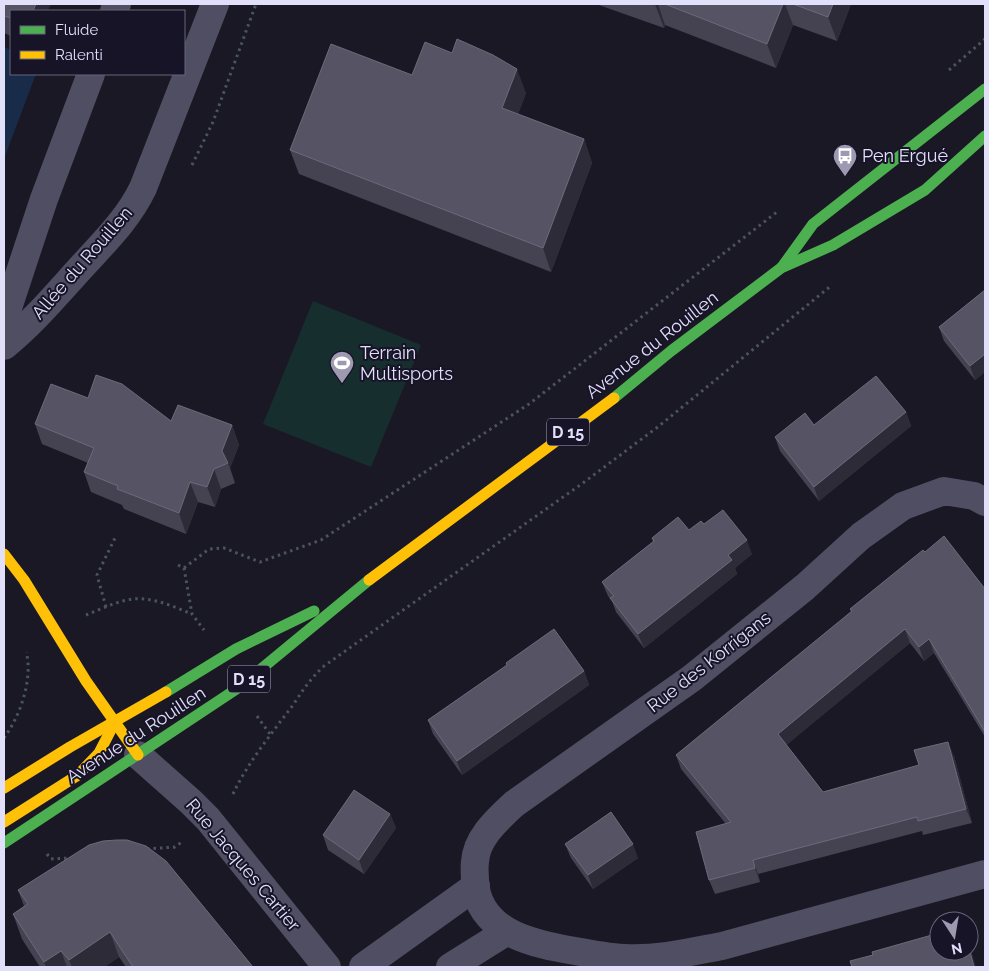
<svg xmlns="http://www.w3.org/2000/svg" width="989" height="971" font-family="Raleway,sans-serif">
<style>
.green{fill:#172e2f}
.water{fill:#182b49}
.lines{fill:none;stroke-linecap:round;stroke-linejoin:round}
.path{stroke:#4a5460;stroke-width:3;stroke-dasharray:2.5 4;stroke-linecap:butt}
.street{stroke:#504e62;stroke-width:28}
.fast{stroke:#4caf50;stroke-width:11}
.slow{stroke:#ffc107;stroke-width:11}
.wall{fill:#454352}
.shaded-wall{fill:#2d2b38}
.building{fill:#565464;stroke:#6c697c}
.labels{text-anchor:middle;stroke-width:4;stroke-linejoin:round;paint-order:stroke}
.shield{fill:#171428;stroke:#a5a2bc;stroke-width:1}
.shield-label{font-size:16px;font-weight:bold;fill:#e2dffb}
.poi-label{font-size:18px;fill:#e2dffb;stroke:#171428;text-anchor:start}
.street-label{font-size:18px;fill:#e2dffb;stroke:#171428}
</style>
<rect width="100%" height="100%" fill="#1a1824"/>
<path class="green" d="M313 301 421 345 371 467 263 424Z"/>
<path class="water" d="M4 47 11 50V74H36L4 159Z"/>
<g class="lines">
<g class="path">
<path d="M949 70 985 39"/>
<path d="M192 165 213 122 256 4"/>
<path d="M178 565 184 568 192 614 204 630"/>
<path d="M184 568 209 549 224 548 260 562 321 540 529 404 777 212"/>
<path d="M106 607 97 575 116 536"/>
<path d="M86 615C99 610 113 603 127 600 149 595 172 606 192 614"/>
<path d="M257 716 270 734"/>
<path d="M4 738C17 720 27 695 28 672 29 666 27 659 27 652"/>
<path d="M233 794C248 762 272 733 293 705 303 690 310 679 324 666L583 483 659 426 832 285"/>
<path d="M147 849 175 847 183 841"/>
<path d="M47 854 51 859 71 858"/>
</g>
<g class="street">
<path d="M114 11 117 4"/>
<path d="M4 320 44 199 91 74"/>
<path d="M4 346C35 321 60 290 87 261 108 238 129 217 143 188L215 4"/>
<path d="M985 502 974 496 944 491 903 506 861 536 805 587 692 678 514 804C498 819 476 838 475 862 474 868 475 875 475 881 478 933 534 944 575 951 591 954 608 957 624 958 657 960 690 952 722 946L985 874"/>
<path d="M138 755 191 802 208 819 327 967"/>
<path d="M363 967 476 886"/>
<path d="M450 967 506 932"/>
</g>
<g class="fast">
<path d="M782 267 813 224 985 89"/>
<path d="M614 398 671 351 781 268 833 245 925 190 985 136"/>
<path d="M166 692 236 649 314 611"/>
<path d="M4 843 238 688 369 580"/>
</g>
<g class="slow">
<path d="M4 554 24 580 86 681 138 755"/>
<path d="M369 580 614 398"/>
<path d="M4 788 70 747 166 692"/>
<path d="M4 822 78 775 99 753 115 722"/>
</g>
</g>
<g class="wall">
<path d="M4 4 11 11V36L4 33Z"/>
<path d="M596 4H851L837 41 793 25 776 68 665 25 664 28Z"/>
<path d="M412 75 526 93 518 114 584 139 592 163 551 272 299 174 290 150Z"/>
<path d="M985 290V372L975 380 944 341 939 327Z"/>
<path d="M88 398 171 421 232 425 239 445 230 468 235 483 221 489 215 507 198 502 186 534 124 509 122 505 91 492 84 472 88 463 42 444 35 424Z"/>
<path d="M906 412 911 426 819 501 780 451 775 437Z"/>
<path d="M704 524 752 554 735 568 737 574 644 648 616 612 612 601 608 596 602 582 653 542 652 538 689 530Z"/>
<path d="M925 552 985 589V737L934 653 924 661 910 643 786 745 823 792 954 756 972 823 923 835 922 831 758 874 760 882 715 894 709 880 726 824 681 769 676 755 851 612 850 609Z"/>
<path d="M506 663 584 671 589 685 462 775 433 734 428 720 507 665Z"/>
<path d="M390 814 396 828 364 874 328 850 323 835Z"/>
<path d="M565 844 638 858 593 889 571 858Z"/>
<path d="M18 890 253 967H126L119 957 104 967H40L22 939 13 914 24 906Z"/>
</g>
<g class="shaded-wall">
<path d="M36 4H51L48 11H33Z"/>
<path d="M655 4H658L665 25 664 28Z"/>
<path d="M783 4H785L793 25 776 68 767 44Z"/>
<path d="M833 4H851L837 41 828 17Z"/>
<path d="M517 69 526 93 511 132 502 108Z"/>
<path d="M584 139 592 163 551 272 543 248Z"/>
<path d="M985 354V372L975 380 970 366Z"/>
<path d="M906 412 911 426 819 501 814 487Z"/>
<path d="M232 425 239 445 230 468 222 451Z"/>
<path d="M214 469 221 489 215 507 207 487Z"/>
<path d="M190 482 198 502 186 534 179 513Z"/>
<path d="M747 540 752 554 735 568 737 574 644 648 638 634 728 555Z"/>
<path d="M905 629 910 643 783 748 778 734Z"/>
<path d="M929 639 934 653 924 661 919 647Z"/>
<path d="M584 671 589 685 462 775 457 761Z"/>
<path d="M948 742 954 756 972 823 966 809Z"/>
<path d="M390 814 396 828 364 874 359 860Z"/>
<path d="M633 844 638 858 593 889 588 875Z"/>
<path d="M753 860 758 874 760 882 755 868Z"/>
<path d="M110 932 119 957 104 967H72L69 960Z"/>
<path d="M969 943 976 967H974L969 948Z"/>
<path d="M61 951 67 967H46L44 962Z"/>
</g>
<g class="building">
<path d="M4 4H36L33 11H11V18L4 16Z"/>
<path d="M665 4H783L767 44Z"/>
<path d="M793 4H833L828 17Z"/>
<path d="M457 39 493 55 517 69 502 108 584 139 543 248 290 150 331 44 412 75 425 42 452 53Z"/>
<path d="M985 290V354L970 366 939 327Z"/>
<path d="M96 375 122 384 171 421 178 405 232 425 222 451 228 463 214 469 207 487 190 482 179 513 117 489 118 486 84 472 94 448 35 424 51 384 88 398Z"/>
<path d="M876 376 906 412 814 487 775 437 805 413 814 425Z"/>
<path d="M723 510 747 540 728 555 732 560 638 634 610 598 614 596 602 582 654 541 652 538 678 517 689 530 701 521 704 524Z"/>
<path d="M944 536 985 589V732L929 639 919 647 905 629 778 734 823 792 919 765 914 750 948 742 966 809 918 821 917 817 753 860 755 868 709 880 696 832 731 822 676 755 852 611 850 609 923 550 925 552Z"/>
<path d="M554 629 584 671 457 761 428 720 507 665 506 663Z"/>
<path d="M354 790 390 814 359 860 323 835Z"/>
<path d="M611 812 633 844 588 875 565 844Z"/>
<path d="M117 840H127L146 846 166 861 253 967H133L110 932 69 960 61 951 44 962 13 914 28 904 18 890 89 845 103 841Z"/>
<path d="M939 933V951H969V948L974 967H852L850 961 873 955 872 952Z"/>
</g>
<defs>
<symbol id="bus-pin" viewBox="-11 -11 22 30"><path d="M0 17L-7.5 6A9.5 9.5 0 1 1 7.5 6Z" fill="#9c99b0" stroke="#171428"/><path d="M-5-6H5V4H4V6H2V4H-2V6H-4V4H-5ZM-3.5-4V0h7V-4ZM-3.5 1.2v1.5H-2V1.2ZM2 1.2v1.5H3.5V1.2Z" fill="#fff"/></symbol>
<symbol id="stadium-pin" viewBox="-11 -11 22 30"><path d="M0 17L-7.5 6A9.5 9.5 0 1 1 7.5 6Z" fill="#9c99b0" stroke="#171428"/><path d="M0-5a6.5 5 0 1 0 0 10a6.5 5 0 1 0 0-10ZM-3.5-1.8h7v3.6h-7Z" fill="#fff"/></symbol>
</defs>
<g fill-rule="evenodd">
<use href="#bus-pin" x="831" y="142" width="28" height="38"/>
<use href="#stadium-pin" x="328" y="349" width="28" height="38"/>
</g>
<g class="labels">
<g class="shield">
<rect x="547" y="418.5" width="42" height="27" rx="4"/>
<rect x="228" y="665.5" width="42" height="27" rx="4"/>
</g>
<g class="shield-label">
<text x="568" y="438">D 15</text>
<text x="249" y="685">D 15</text>
</g>
<g class="poi-label">
<text x="862" y="162">Pen Ergué</text>
<text x="360" y="359">Terrain<tspan x="360" dy="21">Multisports</tspan></text>
</g>
<g class="street-label">
<text transform="translate(82 263) rotate(-49)" y="6">Allée du Rouillen</text>
<text transform="translate(652 345) rotate(-38)" y="6">Avenue du Rouillen</text>
<text transform="translate(709 662) rotate(-38)" y="6">Rue des Korrigans</text>
<text transform="translate(136 735) rotate(-33)" y="6">Avenue du Rouillen</text>
<text transform="translate(243 865) rotate(50)" y="6">Rue Jacques Cartier</text>
</g>
</g>
<rect width="989" height="971" fill="none" stroke="#e2dffb" stroke-width="10"/>
<rect x="10" y="10" width="175" height="65" fill="#171428" stroke="#68657c"/>
<rect x="20" y="26" width="25" height="8" fill="#4caf50" stroke="#68657c"/>
<text x="55" y="35" font-size="15" fill="#e2dffb">Fluide</text>
<rect x="20" y="51" width="25" height="8" fill="#ffc107" stroke="#68657c"/>
<text x="55" y="60" font-size="15" fill="#e2dffb">Ralenti</text>
<g transform="translate(954 936) rotate(168)"><circle r="24" fill="#171428" stroke="#68657c"/>
<path d="M0-4L9 19L0 12L-9 19Z" fill="#9c99b0"/>
<text y="-8" font-size="14" font-weight="bold" text-anchor="middle" fill="#e2dffb">N</text>
</g>
</svg>
